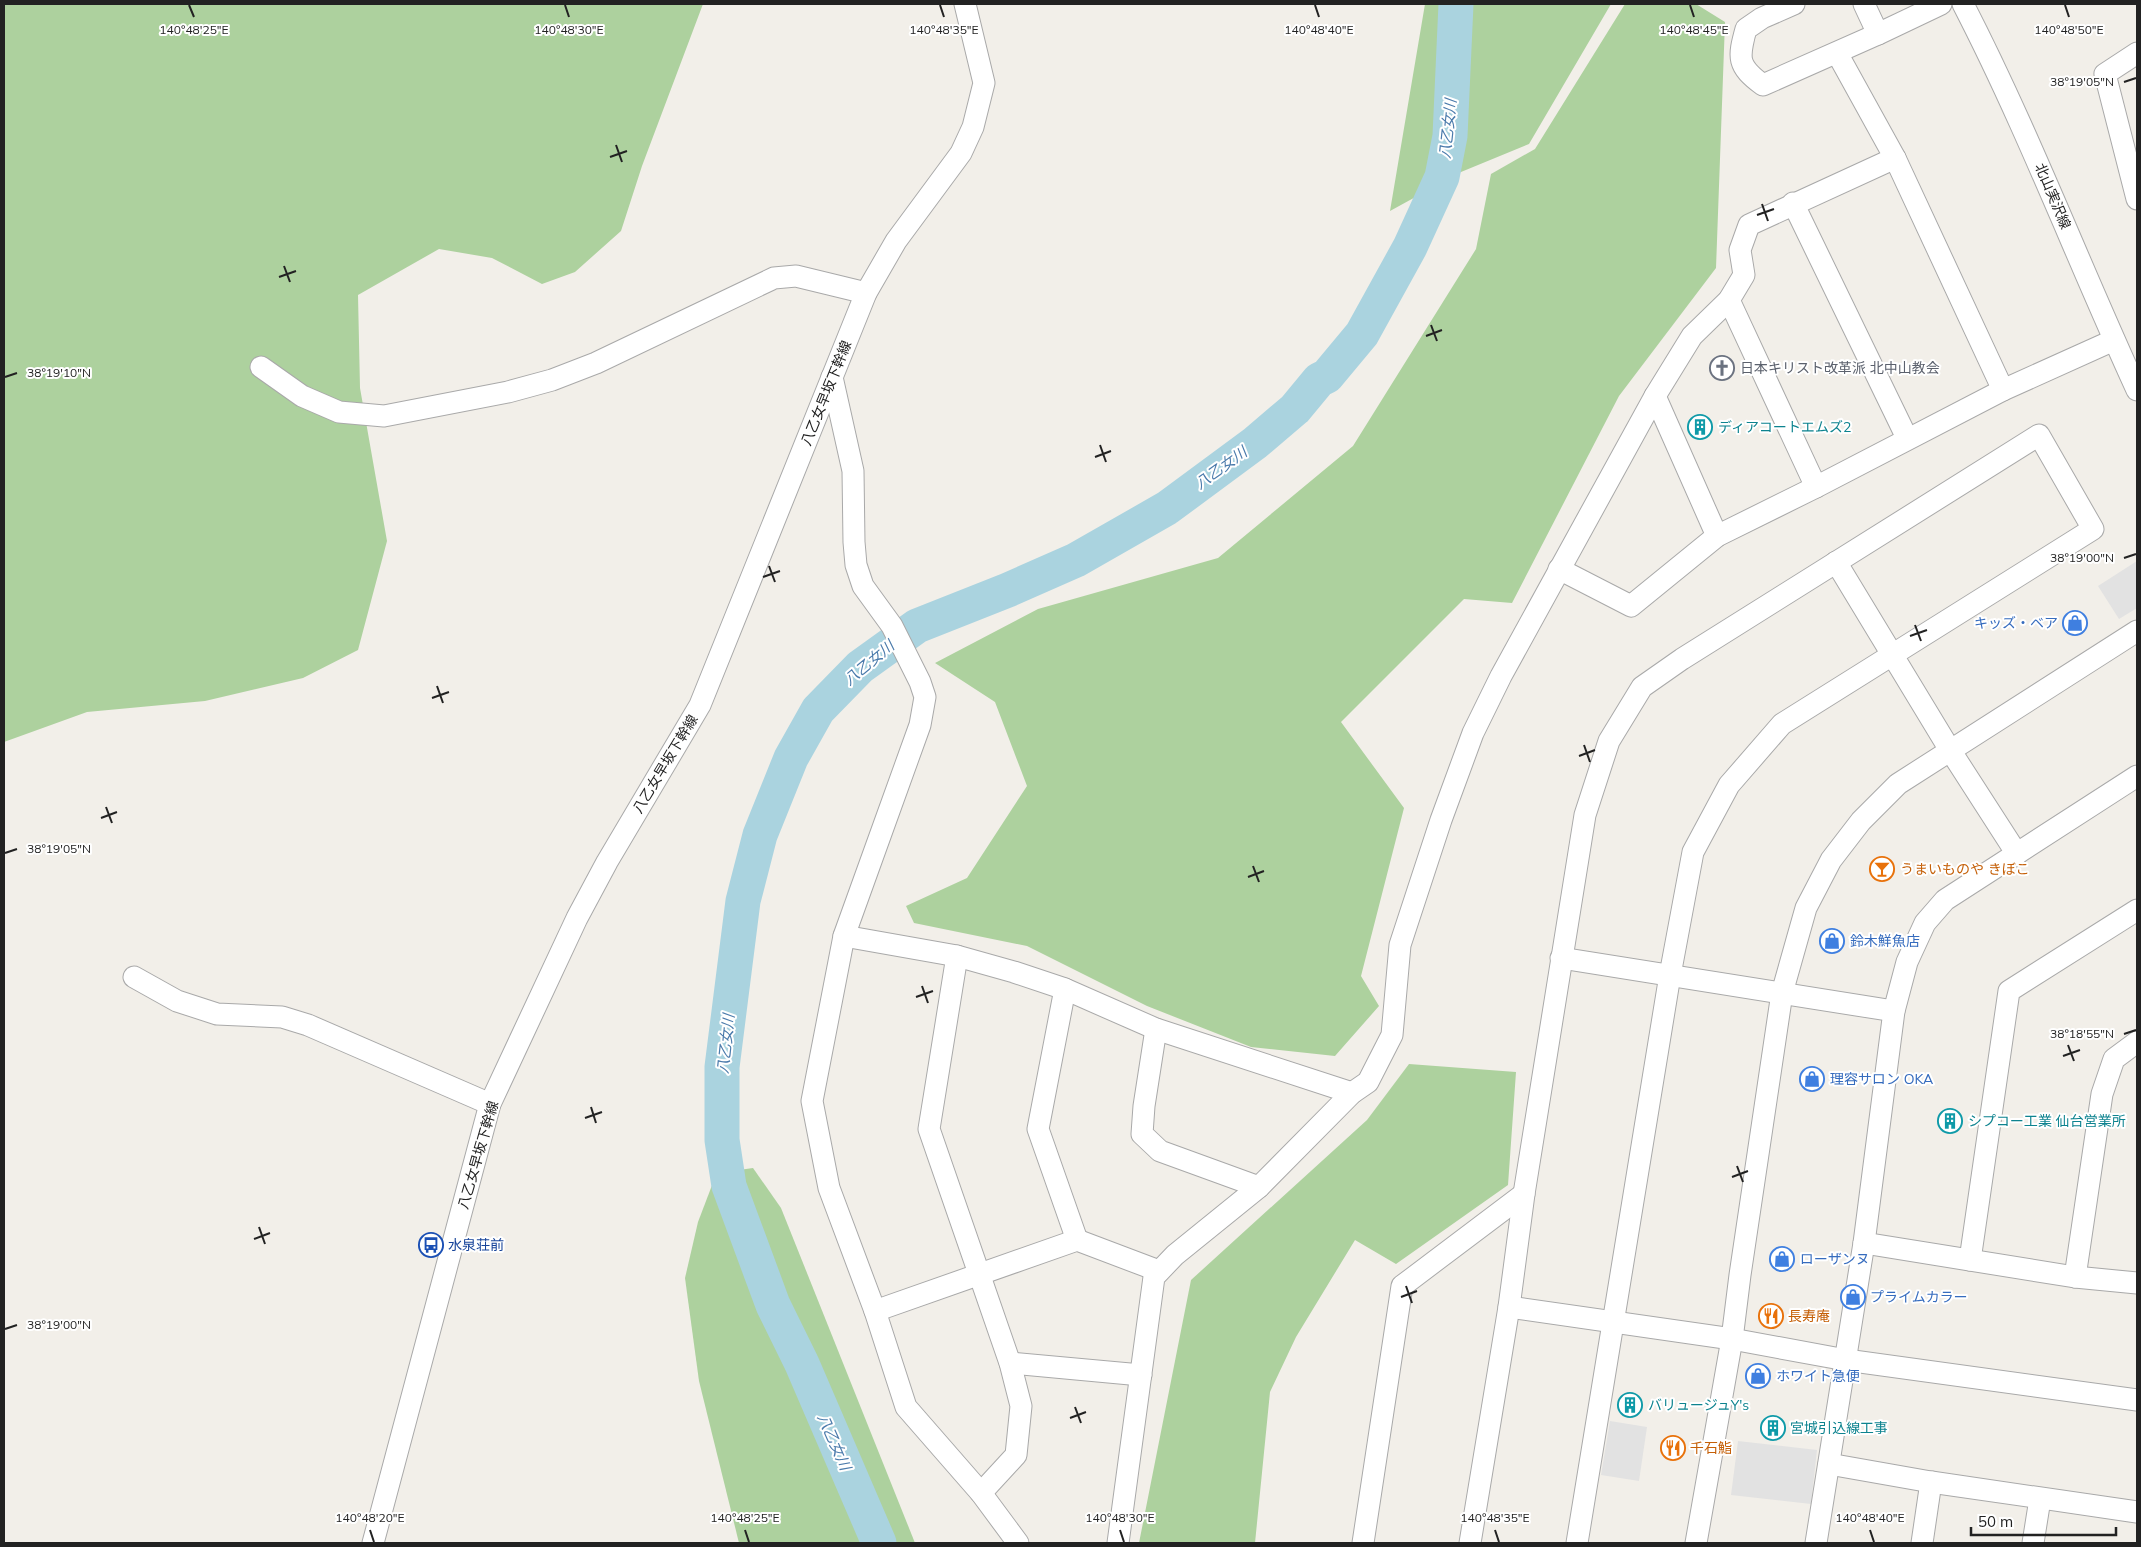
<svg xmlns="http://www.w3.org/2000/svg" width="2141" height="1547" font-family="Mulish,'Noto Sans JP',sans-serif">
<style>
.forest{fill:#add19e}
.parking{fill:#e2e2e2}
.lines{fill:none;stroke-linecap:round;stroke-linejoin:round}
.river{stroke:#aad3df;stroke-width:35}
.minor-casing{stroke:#a9a9a9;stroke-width:23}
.minor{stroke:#fff;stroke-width:21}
.ticks{fill:none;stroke:#222;stroke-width:2}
.labels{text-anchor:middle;stroke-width:4;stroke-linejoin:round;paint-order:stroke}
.street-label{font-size:14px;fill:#222;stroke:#fff}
.worship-label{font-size:14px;fill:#5b616d;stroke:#fff;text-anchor:start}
.culture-label{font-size:14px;fill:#0d838f;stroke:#fff;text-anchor:start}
.shop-label{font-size:14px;fill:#366cbe;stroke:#fff;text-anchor:start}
.food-label{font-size:14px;fill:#c56008;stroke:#fff;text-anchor:start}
.transit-label{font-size:14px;fill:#164399;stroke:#fff;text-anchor:start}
.water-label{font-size:15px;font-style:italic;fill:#4a7aab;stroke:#fff}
.ticks-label{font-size:12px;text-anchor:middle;fill:#222;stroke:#fff;stroke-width:4;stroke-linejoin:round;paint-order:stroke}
</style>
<rect width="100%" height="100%" fill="#f2efe9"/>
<g class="forest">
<path d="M4 4H703L642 166 621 231 575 272 542 284 492 258 439 249 358 295 360 388 387 541 358 650 303 678 205 701 87 712 4 742Z"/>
<path d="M1425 4H1611L1529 144 1461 172 1390 211Z"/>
<path d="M1625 4H1696L1725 22 1716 268 1619 396 1512 603 1464 599 1341 722 1404 808 1361 976 1379 1006 1335 1056 1251 1047 1147 1006 1027 946 914 923 906 906 967 878 1027 786 995 702 935 663 1038 609 1218 558 1353 446 1476 249 1491 174 1535 149Z"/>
<path d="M1409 1064 1516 1072 1508 1185 1396 1264 1355 1240 1296 1337 1270 1392 1255 1543H1139L1191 1280 1367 1120Z"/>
<path d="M753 1168 781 1208 915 1543H739L699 1381 685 1278 698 1222 714 1180 725 1172Z"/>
</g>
<g class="parking">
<path d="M2137 561V608L2119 619 2098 586Z"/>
<path d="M1610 1421 1647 1427 1639 1481 1601 1475Z"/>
<path d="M1738 1441 1817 1450 1811 1504 1731 1495Z"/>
</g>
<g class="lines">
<path class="river" d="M879 1543 802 1364 773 1305 729 1186 722 1140V1067L743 901 760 835 791 758 818 710 860 667 917 626 1008 590 1076 560 1167 508 1255 443 1295 409 1319 380 1327 376 1362 334 1410 247 1442 177 1450 136 1456 4"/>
<defs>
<g id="minor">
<path d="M1794 4 1762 18 1746 29C1738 58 1737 66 1763 85L1878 34 1941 4"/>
<path d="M1864 4 1878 34"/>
<path d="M1963 4C2028 130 2078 262 2137 390"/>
<path d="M1837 53 1895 158 2003 390"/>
<path d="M2137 53 2105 74 2137 199"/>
<path d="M1793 203 1907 438"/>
<path d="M1729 300 1816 487"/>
<path d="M261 367 302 396 339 412 384 416 508 392 552 380 596 363 774 278 796 276 866 293"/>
<path d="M832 377 853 471 854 542 856 565 863 586 892 626 920 682 925 697 920 725 844 936 812 1101 829 1188 875 1311 906 1407 981 1493 1018 1543"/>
<path d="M1655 396 1717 536"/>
<path d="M1836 562 1950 750 2017 854"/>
<path d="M1559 569 1631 606 1717 536 1816 487 2003 390 2114 340"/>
<path d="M844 936 957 956 1014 972 1065 989 1156 1029 1352 1093"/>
<path d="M957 956 929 1129 1010 1363 1021 1406 1016 1455 981 1493"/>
<path d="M1561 958 1894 1011"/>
<path d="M134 977 177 1001 217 1014 282 1017 308 1025 490 1104"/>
<path d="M1065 989 1038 1129 1077 1240"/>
<path d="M1156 1029 1144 1106 1142 1134 1160 1151 1259 1187"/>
<path d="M1864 1243 2075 1277 2137 1283"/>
<path d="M1970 1260 2009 991 2137 910"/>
<path d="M2075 1277 2102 1094 2114 1059 2137 1042"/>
<path d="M1509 1307 1732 1339 1846 1360 2137 1400"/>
<path d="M875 1311 1077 1240 1159 1271"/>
<path d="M1010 1363 1141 1375"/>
<path d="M1829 1464 1931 1482 2137 1512"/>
<path d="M373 1543 490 1104 577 918 607 862 700 705 866 293 896 241 961 153 973 127 984 83 965 4"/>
<path d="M1118 1543 1154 1277 1175 1255 1259 1187 1352 1093 1368 1082 1392 1035 1400 945 1441 820 1473 733 1501 676 1655 396 1692 336 1729 300 1744 275 1740 250 1749 225 1895 158"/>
<path d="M1363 1543 1402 1286 1524 1194"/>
<path d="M1470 1543 1509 1307 1524 1194 1585 815 1609 741 1642 687 1682 659 2039 435 2093 529 1782 724 1729 785 1693 852 1670 975 1577 1543"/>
<path d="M1696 1543 1732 1339 1740 1275 1782 993 1806 908 1831 860 1861 821 1898 784 2137 631"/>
<path d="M1816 1543 1864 1243 1894 1011 1907 962 1925 923 1945 900 2137 776"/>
<path d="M1922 1543 1931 1482"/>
<path d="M2033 1543 2040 1499"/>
</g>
</defs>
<use href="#minor" class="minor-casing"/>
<use href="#minor" class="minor"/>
</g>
<path class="ticks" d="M189 5 194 17M565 5 569 17M940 5 944 17M1315 5 1319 17M1690 5 1694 17M2065 5 2069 17M2124 82 2136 78M616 145 622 162M610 157 627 151M1762 204 1768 221M1757 215 1774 209M284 266 290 282M279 277 296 271M1431 325 1437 341M1426 336 1442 330M5 377 17 373M1100 445 1106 462M1095 457 1111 451M2124 558 2136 554M769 566 775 582M763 577 780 571M1915 625 1921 641M1910 636 1927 630M437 686 443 703M432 698 449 692M1584 745 1590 762M1579 756 1595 750M106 807 112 823M101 818 117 812M5 853 17 849M1253 866 1259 882M1248 877 1264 871M922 986 928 1003M916 997 933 991M2124 1034 2136 1030M2068 1045 2074 1061M2063 1056 2080 1050M591 1107 596 1123M585 1118 602 1112M1737 1166 1743 1182M1732 1177 1748 1171M259 1227 265 1244M254 1239 270 1233M1406 1286 1412 1303M1401 1297 1417 1291M5 1329 17 1325M1075 1407 1081 1423M1070 1418 1086 1412M370 1530 374 1542M745 1530 749 1542M1120 1530 1124 1542M1495 1530 1499 1542M1870 1530 1874 1542"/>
<defs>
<symbol id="church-ring" viewBox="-11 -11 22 22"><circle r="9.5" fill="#fff" stroke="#6b7280" stroke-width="1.5"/><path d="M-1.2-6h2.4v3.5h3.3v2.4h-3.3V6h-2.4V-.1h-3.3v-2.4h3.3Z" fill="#6b7280"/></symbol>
<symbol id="building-ring" viewBox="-11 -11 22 22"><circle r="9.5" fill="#fff" stroke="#0f9aa8" stroke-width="1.5"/><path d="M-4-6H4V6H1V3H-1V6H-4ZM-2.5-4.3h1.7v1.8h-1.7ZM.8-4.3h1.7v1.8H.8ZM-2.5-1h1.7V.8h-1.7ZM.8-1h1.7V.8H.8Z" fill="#0f9aa8"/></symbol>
<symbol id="shop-ring" viewBox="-11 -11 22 22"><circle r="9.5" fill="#fff" stroke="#3f7fe0" stroke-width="1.5"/><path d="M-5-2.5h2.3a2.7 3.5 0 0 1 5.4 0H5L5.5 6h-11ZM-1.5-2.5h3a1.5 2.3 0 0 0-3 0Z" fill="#3f7fe0"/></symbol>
<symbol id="bar-ring" viewBox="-11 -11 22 22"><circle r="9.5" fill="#fff" stroke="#e8710a" stroke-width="1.5"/><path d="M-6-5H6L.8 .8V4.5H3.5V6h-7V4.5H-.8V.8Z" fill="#e8710a"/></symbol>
<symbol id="bus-ring" viewBox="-11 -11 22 22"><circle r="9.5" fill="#fff" stroke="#1a4fb4" stroke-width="1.5"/><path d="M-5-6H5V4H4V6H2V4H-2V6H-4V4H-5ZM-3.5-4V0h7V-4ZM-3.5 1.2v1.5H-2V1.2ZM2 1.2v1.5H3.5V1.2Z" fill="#1a4fb4"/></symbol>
<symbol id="restaurant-ring" viewBox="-11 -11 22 22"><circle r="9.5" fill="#fff" stroke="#e8710a" stroke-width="1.5"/><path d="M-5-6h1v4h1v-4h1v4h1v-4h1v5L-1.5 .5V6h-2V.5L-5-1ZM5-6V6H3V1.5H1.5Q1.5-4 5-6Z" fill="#e8710a"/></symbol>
</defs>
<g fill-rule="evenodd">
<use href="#church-ring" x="1708" y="354" width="28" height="28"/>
<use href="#building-ring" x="1686" y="413" width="28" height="28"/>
<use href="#shop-ring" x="2061" y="609" width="28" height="28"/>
<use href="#bar-ring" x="1868" y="855" width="28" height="28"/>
<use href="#shop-ring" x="1818" y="927" width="28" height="28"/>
<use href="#shop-ring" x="1798" y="1065" width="28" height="28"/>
<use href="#building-ring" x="1936" y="1107" width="28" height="28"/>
<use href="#bus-ring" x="417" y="1231" width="28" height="28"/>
<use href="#shop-ring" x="1768" y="1245" width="28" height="28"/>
<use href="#shop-ring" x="1839" y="1283" width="28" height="28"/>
<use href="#restaurant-ring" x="1757" y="1302" width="28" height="28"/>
<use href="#shop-ring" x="1744" y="1362" width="28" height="28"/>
<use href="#building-ring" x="1616" y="1391" width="28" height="28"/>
<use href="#building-ring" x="1759" y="1414" width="28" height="28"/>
<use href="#restaurant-ring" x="1659" y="1434" width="28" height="28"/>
</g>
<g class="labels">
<g class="street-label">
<text transform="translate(2053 196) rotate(67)" y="5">北山実沢線</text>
<text transform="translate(826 393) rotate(-68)" y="5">八乙女早坂下幹線</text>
<text transform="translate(665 764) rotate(-59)" y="5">八乙女早坂下幹線</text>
<text transform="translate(478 1155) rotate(-74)" y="5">八乙女早坂下幹線</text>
</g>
<g class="worship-label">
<text x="1740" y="373">日本キリスト改革派 北中山教会</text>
</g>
<g class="culture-label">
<text x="1718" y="432">ディアコートエムズ2</text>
<text x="1968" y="1126">シプコー工業 仙台営業所</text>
<text x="1648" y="1410">バリュージュY's</text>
<text x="1790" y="1433">宮城引込線工事</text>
</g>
<g class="shop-label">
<text x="2058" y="628" text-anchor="end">キッズ・ベア</text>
<text x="1850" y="946">鈴木鮮魚店</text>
<text x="1830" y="1084">理容サロン OKA</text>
<text x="1800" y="1264">ローザンヌ</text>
<text x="1870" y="1302">プライムカラー</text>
<text x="1776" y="1381">ホワイト急便</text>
</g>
<g class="food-label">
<text x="1900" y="874">うまいものや きぼこ</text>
<text x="1788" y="1321">長寿庵</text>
<text x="1690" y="1453">千石鮨</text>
</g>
<g class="transit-label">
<text x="448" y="1250">水泉荘前</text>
</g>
<g class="water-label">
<text transform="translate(1448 129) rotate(-84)" y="5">八乙女川</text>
<text transform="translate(1221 468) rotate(-36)" y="5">八乙女川</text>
<text transform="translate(869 663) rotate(-40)" y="5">八乙女川</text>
<text transform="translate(726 1044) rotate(-84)" y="5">八乙女川</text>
<text transform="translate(834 1442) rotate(66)" y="5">八乙女川</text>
</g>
</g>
<g class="ticks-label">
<text x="2069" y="34">140°48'50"E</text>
<text x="194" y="34">140°48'25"E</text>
<text x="569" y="34">140°48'30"E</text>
<text x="944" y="34">140°48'35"E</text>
<text x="1319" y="34">140°48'40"E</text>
<text x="1694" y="34">140°48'45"E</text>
<text x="2082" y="86">38°19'05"N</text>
<text x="59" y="377">38°19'10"N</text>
<text x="2082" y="562">38°19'00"N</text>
<text x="59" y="853">38°19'05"N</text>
<text x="2082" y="1038">38°18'55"N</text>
<text x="59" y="1329">38°19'00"N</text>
<text x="370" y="1522">140°48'20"E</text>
<text x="745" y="1522">140°48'25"E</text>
<text x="1120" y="1522">140°48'30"E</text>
<text x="1495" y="1522">140°48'35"E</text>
<text x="1870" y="1522">140°48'40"E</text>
</g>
<rect width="2141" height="1547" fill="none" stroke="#222222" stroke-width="10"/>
<path d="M1971 1527v8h145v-8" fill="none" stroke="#222222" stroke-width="2.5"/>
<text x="1978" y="1527" font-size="15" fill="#222222" stroke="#ffffff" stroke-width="4" paint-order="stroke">50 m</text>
</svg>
